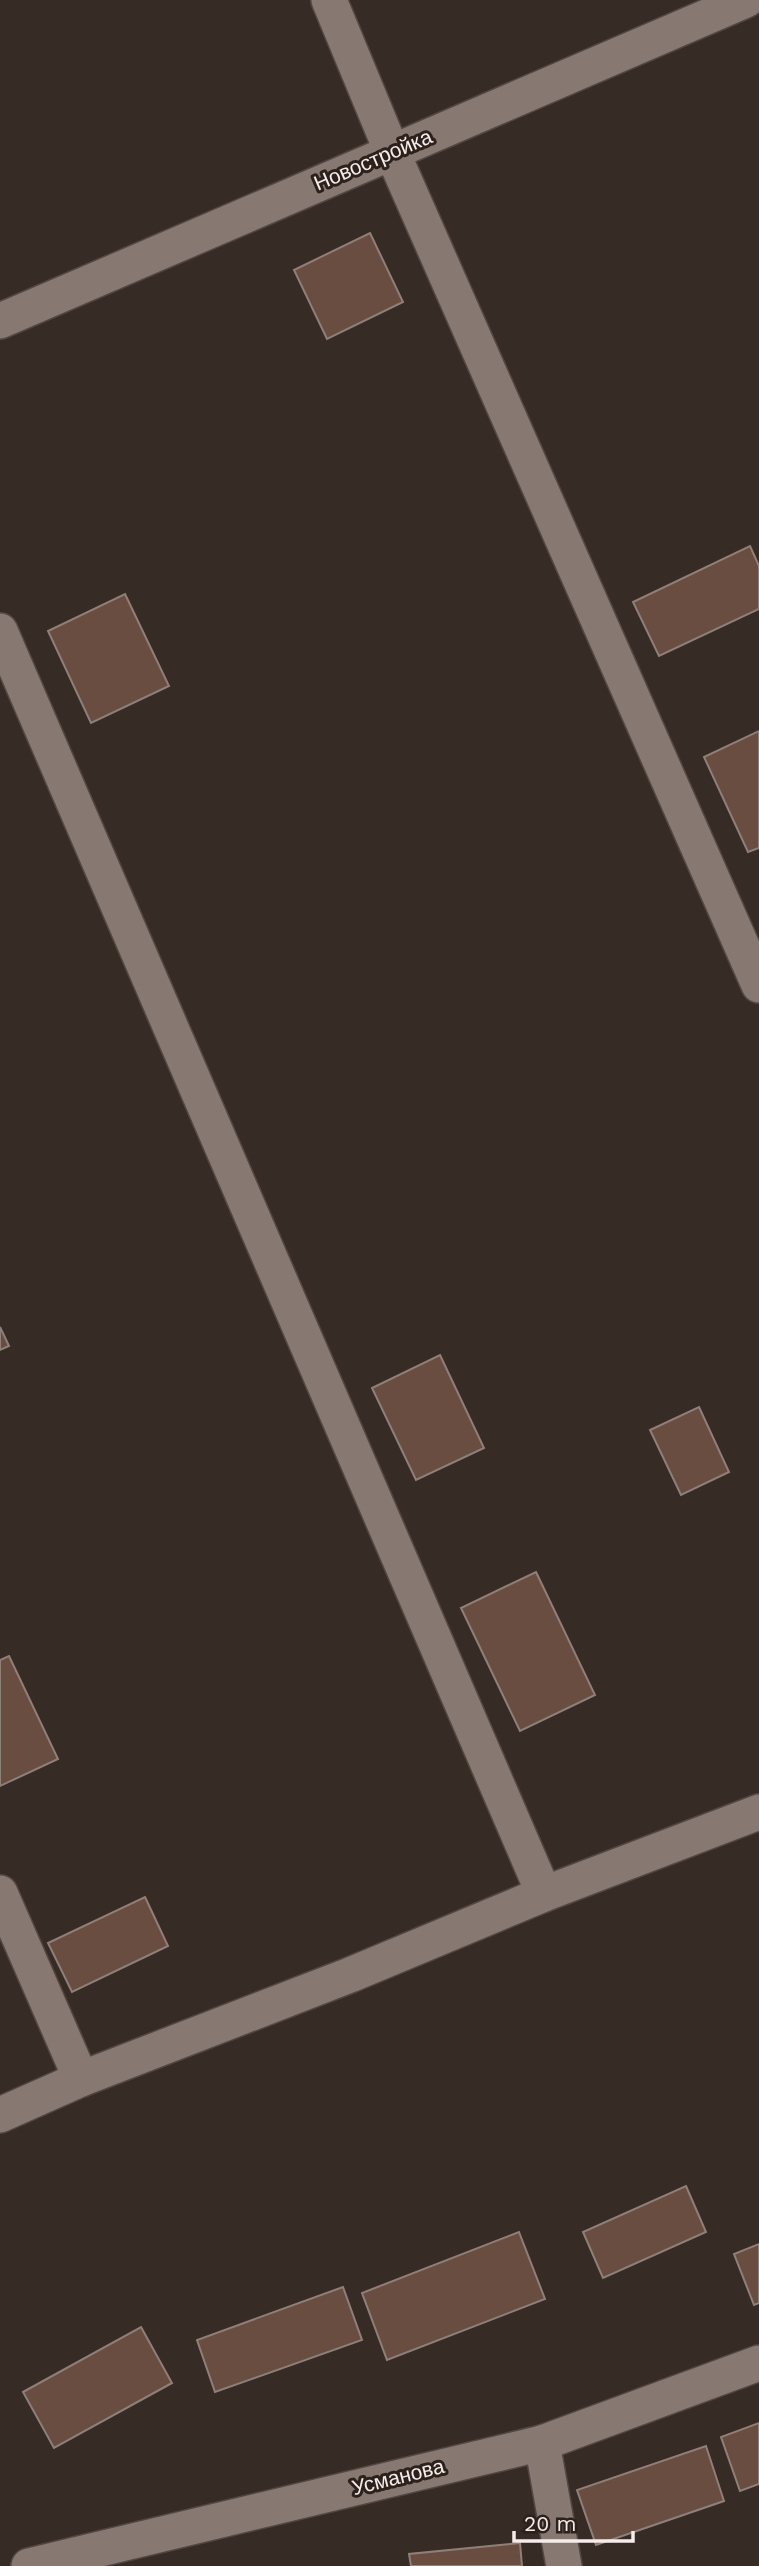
<svg xmlns="http://www.w3.org/2000/svg" width="759" height="2566" font-family="'Work Sans',sans-serif">
<style>
.building{fill:#6a4d41;stroke:#8e8079;stroke-width:2}
.lines{fill:none;stroke-linecap:round;stroke-linejoin:round}
.minor-casing{stroke:#524744;stroke-width:38}
.minor{stroke:#877872;stroke-width:35}
.labels{text-anchor:middle;stroke-width:6;stroke-linejoin:round;paint-order:stroke}
.street-label{font-size:21px;fill:#f6edea;stroke:#2d211c}
</style>
<rect width="100%" height="100%" fill="#372b26"/>
<g class="building">
<path d="M370 233 403 302 327 339 294 270Z"/>
<path d="M750 546 759 566V609L659 656 633 602Z"/>
<path d="M125 594 169 686 91 723 48 631Z"/>
<path d="M759 731V848L748 852 704 757Z"/>
<path d="M0 1327 9 1346 0 1350Z"/>
<path d="M440 1355 484 1448 416 1480 372 1388Z"/>
<path d="M699 1407 729 1472 681 1495 650 1430Z"/>
<path d="M536 1572 595 1695 520 1731 461 1608Z"/>
<path d="M9 1656 58 1759 0 1786V1660Z"/>
<path d="M145 1897 168 1946 72 1992 48 1943Z"/>
<path d="M686 2186 706 2232 603 2278 583 2232Z"/>
<path d="M519 2232 545 2299 387 2360 362 2293Z"/>
<path d="M759 2244V2303L754 2305 734 2254Z"/>
<path d="M343 2287 362 2340 215 2392 197 2340Z"/>
<path d="M141 2327 172 2383 54 2448 23 2392Z"/>
<path d="M759 2423V2484L740 2491 721 2437Z"/>
<path d="M706 2446 724 2501 596 2545 577 2490Z"/>
<path d="M520 2543 522 2566H411L409 2554Z"/>
</g>
<g class="lines">
<defs>
<g id="minor">
<path d="M329 0 392 152 759 985"/>
<path d="M0 321 746 0"/>
<path d="M0 631 544 1894"/>
<path d="M0 1893 81 2079"/>
<path d="M0 2115 81 2079 350 1975 544 1894 759 1812"/>
<path d="M542 2443 564 2566"/>
<path d="M29 2566 542 2443 759 2363"/>
</g>
</defs>
<use href="#minor" class="minor-casing"/>
<use href="#minor" class="minor"/>
</g>
<g class="labels">
<g class="street-label">
<text transform="translate(373 160) rotate(-23)" y="7">Новостройка</text>
<text transform="translate(398 2477) rotate(-14)" y="7">Усманова</text>
</g>
</g>
<path d="M514 2531v10h119v-10" fill="none" stroke="#f6edea" stroke-width="3.5"/>
<text x="524" y="2531" font-size="21" fill="#f6edea" stroke="#2d211c" stroke-width="5" paint-order="stroke">20 m</text>
</svg>
